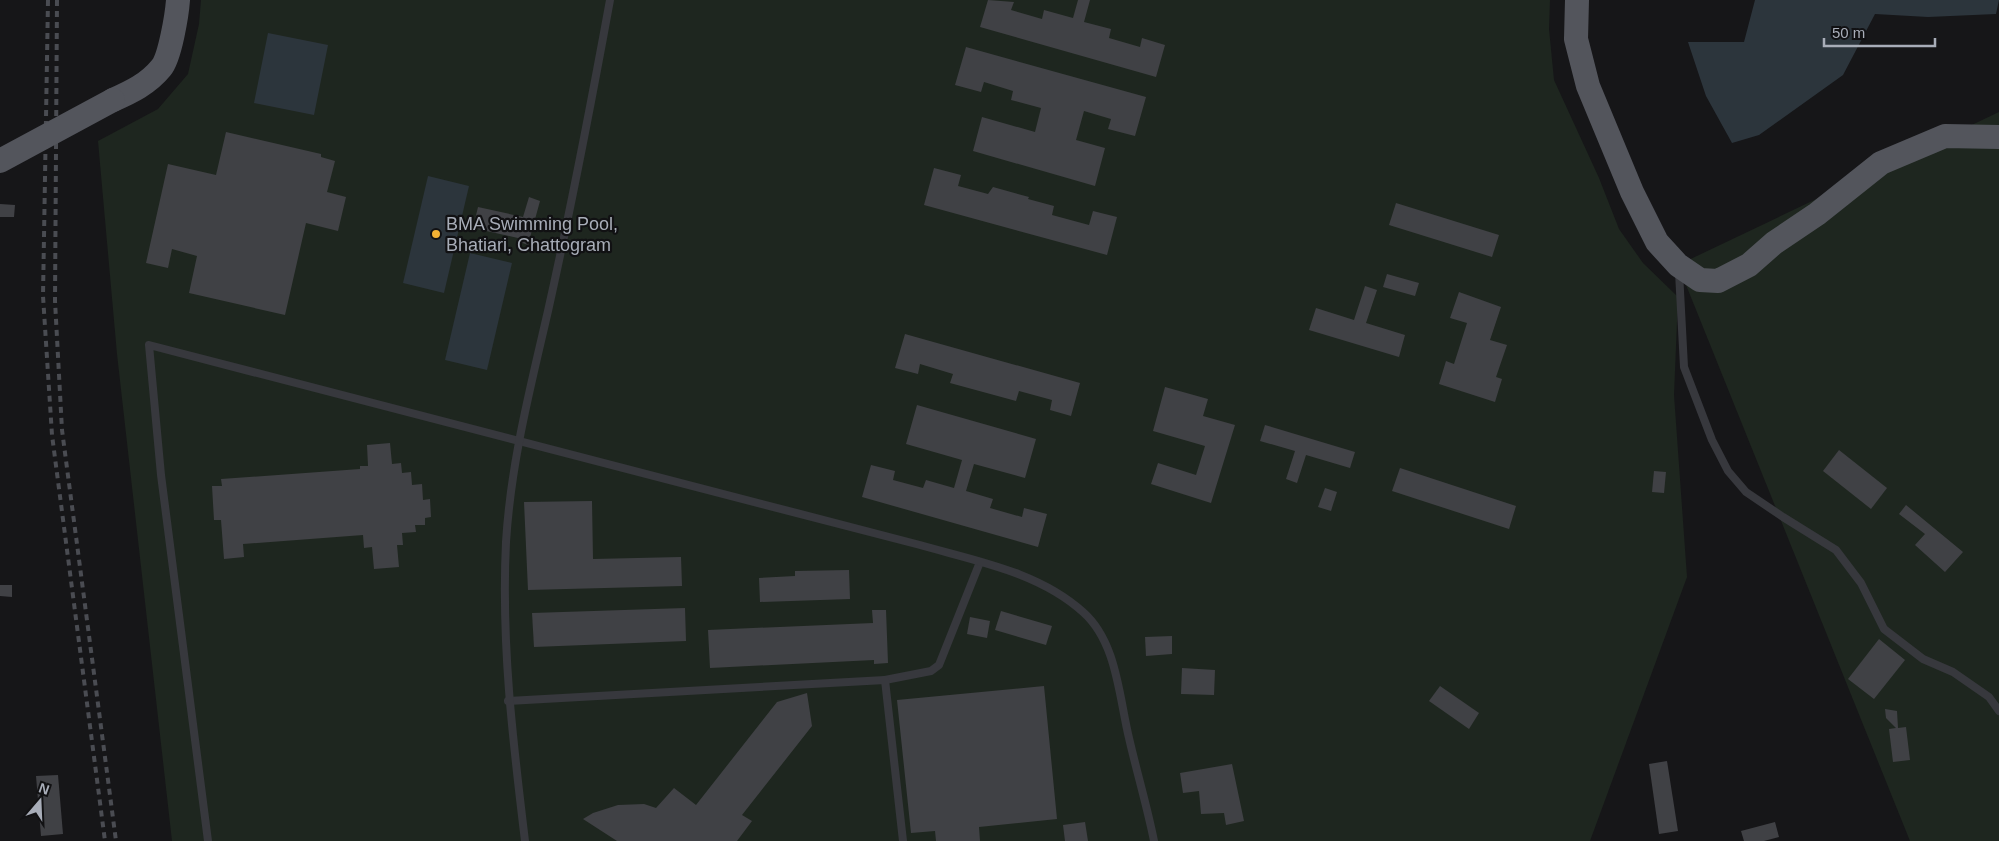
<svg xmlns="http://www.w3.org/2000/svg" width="1999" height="841" font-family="Helvetica,sans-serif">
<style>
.green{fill:#1e261f}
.water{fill:#2c353c}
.building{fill:#404145}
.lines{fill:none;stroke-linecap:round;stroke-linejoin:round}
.service{stroke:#37383d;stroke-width:8}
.primary{stroke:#53555c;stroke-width:24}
.rail{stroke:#4a4c52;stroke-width:4;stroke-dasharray:6 5;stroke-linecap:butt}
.primary-bridge{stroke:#53555c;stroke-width:24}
.poi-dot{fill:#f2b134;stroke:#111113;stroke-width:2}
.labels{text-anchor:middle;stroke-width:4.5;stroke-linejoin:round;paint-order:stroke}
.poi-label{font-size:18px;fill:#a8adb8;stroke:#111113;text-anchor:start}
</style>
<rect width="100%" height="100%" fill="#161618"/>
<g class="green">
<path d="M201 0H1550L1549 29 1554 80 1599 178 1619 229 1643 263 1678 297 1674 395 1687 577 1590 841H172L117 354 98 141 158 109 188 74 199 24Z"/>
<path d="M1999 112V841H1910L1678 265Z"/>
</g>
<g class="water">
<path d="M1755 0H1999L1996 14 1928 17 1875 14 1843 75 1759 135 1732 143 1706 96 1688 42H1744Z"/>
<path d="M268 33 328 45 314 115 254 103Z"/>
<path d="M428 176 469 186 444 293 403 283Z"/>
<path d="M470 253 512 263 487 370 445 360Z"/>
</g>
<g class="building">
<path d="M988 0 1014 2 1011 10 1042 19 1044 10 1073 18 1078 0H1090L1084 22 1111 29 1109 38 1140 47 1142 38 1165 45 1156 77 980 27Z"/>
<path d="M966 47 1146 97 1135 136 1108 129 1111 119 1084 111 1076 140 1105 148 1095 186 973 151 982 117 1035 132 1041 108 1011 100 1013 91 984 82 981 92 955 85Z"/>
<path d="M226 132 321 154V157L335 161 327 192 346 197 338 231 306 223 285 315 189 293 197 256 172 249 168 268 146 263 168 164 216 175Z"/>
<path d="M934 168 961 175 958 186 988 194 993 187 1029 197 1028 199 1054 206 1052 215 1089 225 1093 211 1117 217 1107 255 924 205Z"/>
<path d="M529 197 540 201 528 245 517 241 518 238 473 228 478 207 523 217Z"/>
<path d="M1396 203 1499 235 1492 257 1389 225Z"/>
<path d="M0 204 15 205 14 217H0Z"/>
<path d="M1387 274 1419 283 1415 296 1383 287Z"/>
<path d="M1365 286 1377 290 1366 323 1405 335 1399 357 1309 330 1316 308 1354 320Z"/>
<path d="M1459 292 1501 307 1490 340 1507 345 1496 377 1502 379 1495 402 1439 384 1446 361 1454 364 1467 323 1450 318Z"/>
<path d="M905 334 1080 383 1071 416 1050 410 1052 400 1019 391 1016 401 950 383 953 374 920 364 918 374 895 368Z"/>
<path d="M1165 387 1208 399 1203 416 1235 425 1211 503 1151 484 1158 463 1196 475 1205 446 1153 431Z"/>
<path d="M917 405 1036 439 1025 478 974 464 966 491 993 499 990 508 1022 517 1024 508 1047 514 1038 547 862 497 871 465 895 471 893 480 923 488 926 480 954 488 962 460 906 444Z"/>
<path d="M1265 425 1355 452 1350 468 1306 455 1297 483 1286 479 1295 451 1260 441Z"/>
<path d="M390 443 392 464 401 463 402 473 411 472 412 485 422 484 423 500 430 499 431 517 425 518V525H415L416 532 402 533 403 545H397L399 567 374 569 372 547 364 548 363 535 243 544 244 557 224 559 221 520H214L212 486H222L221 479 360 469V466H368L367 445Z"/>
<path d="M1839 450 1887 488 1871 509 1823 471Z"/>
<path d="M1400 468 1516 506 1509 529 1392 491Z"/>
<path d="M1654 471 1666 472 1664 493 1652 492Z"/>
<path d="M1325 488 1337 492 1331 511 1318 507Z"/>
<path d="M592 501 593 559 681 557 682 586 528 590 524 502Z"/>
<path d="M1906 505 1963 552 1945 572 1915 545 1925 534 1899 514Z"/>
<path d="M849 570 850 599 760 602 759 578 795 576V571Z"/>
<path d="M0 585H12V597L0 596Z"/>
<path d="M685 608 686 641 534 647 532 613Z"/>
<path d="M872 610H886L888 663 874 664V660L710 668 708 630 873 623Z"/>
<path d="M1001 611 1052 626 1046 645 995 630Z"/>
<path d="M970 617 990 621 987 638 967 634Z"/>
<path d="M1172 636V654L1146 656 1145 637Z"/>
<path d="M1879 639 1905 660 1874 699 1848 679Z"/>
<path d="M1182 668 1215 670 1214 695 1181 694Z"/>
<path d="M1044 686 1057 819 979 827 980 841H936L935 831 911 833 897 700Z"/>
<path d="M1440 686 1479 713 1469 729 1429 701Z"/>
<path d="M807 693 812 726 742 815 752 821 737 841H617L583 819 593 813 618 805 644 804 656 808 674 788 696 805 777 702Z"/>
<path d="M1885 709 1897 711 1898 728 1906 727 1910 760 1893 762 1889 729 1896 728 1886 718Z"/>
<path d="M1667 761 1678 831 1659 834 1649 764Z"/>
<path d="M1232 764 1244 821 1226 825 1224 813 1201 814 1199 791 1183 793 1180 773Z"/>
<path d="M58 775 63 834 41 836 36 776Z"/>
<path d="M1085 822 1088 841H1065L1063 825Z"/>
<path d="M1775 822 1779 837 1764 841H1744L1741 831Z"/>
</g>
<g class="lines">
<g class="service">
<path d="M1679 272 1684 367 1712 440 1728 471 1746 492 1783 517 1836 550 1861 583 1884 629 1923 659 1953 672 1989 697 1999 711"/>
<path d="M885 680 931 671 939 665 980 562"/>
<path d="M508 701 885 680 903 841"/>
<path d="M208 841 161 475 149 345 920 545C976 561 1039 572 1083 612 1117 642 1119 697 1129 738 1137 773 1147 806 1154 841"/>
<path d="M525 841C513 742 501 643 506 542 511 462 530 389 548 311 571 208 591 104 610 0"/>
</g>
<g class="primary">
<path d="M1577 0 1576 39 1588 86 1632 192 1657 242 1678 265 1700 280 1718 281 1749 265 1774 243 1817 214 1881 163 1945 136 1999 137"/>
<path d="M113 100C131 92 148 84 161 68 170 58 177 14 178 0"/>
</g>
<g class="rail">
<path d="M48 0 43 296 52 435 105 841"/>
<path d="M57 0 55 301 62 430 116 841"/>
</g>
<path class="primary-bridge" d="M0 161 113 100"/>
</g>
<circle class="poi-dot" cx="436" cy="234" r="5"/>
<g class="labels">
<g class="poi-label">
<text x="446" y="230">BMA Swimming Pool,<tspan x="446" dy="21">Bhatiari, Chattogram</tspan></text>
</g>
</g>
<g transform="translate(40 801) rotate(19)" stroke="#111113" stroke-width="4" paint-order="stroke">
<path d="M0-4L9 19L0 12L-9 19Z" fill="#a8adb8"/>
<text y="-8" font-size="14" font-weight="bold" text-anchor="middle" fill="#a8adb8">N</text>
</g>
<path d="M1824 38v8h111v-8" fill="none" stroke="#a8adb8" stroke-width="2.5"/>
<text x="1832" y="38" font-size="15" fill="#a8adb8" stroke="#111113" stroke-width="4" paint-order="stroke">50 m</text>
</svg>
